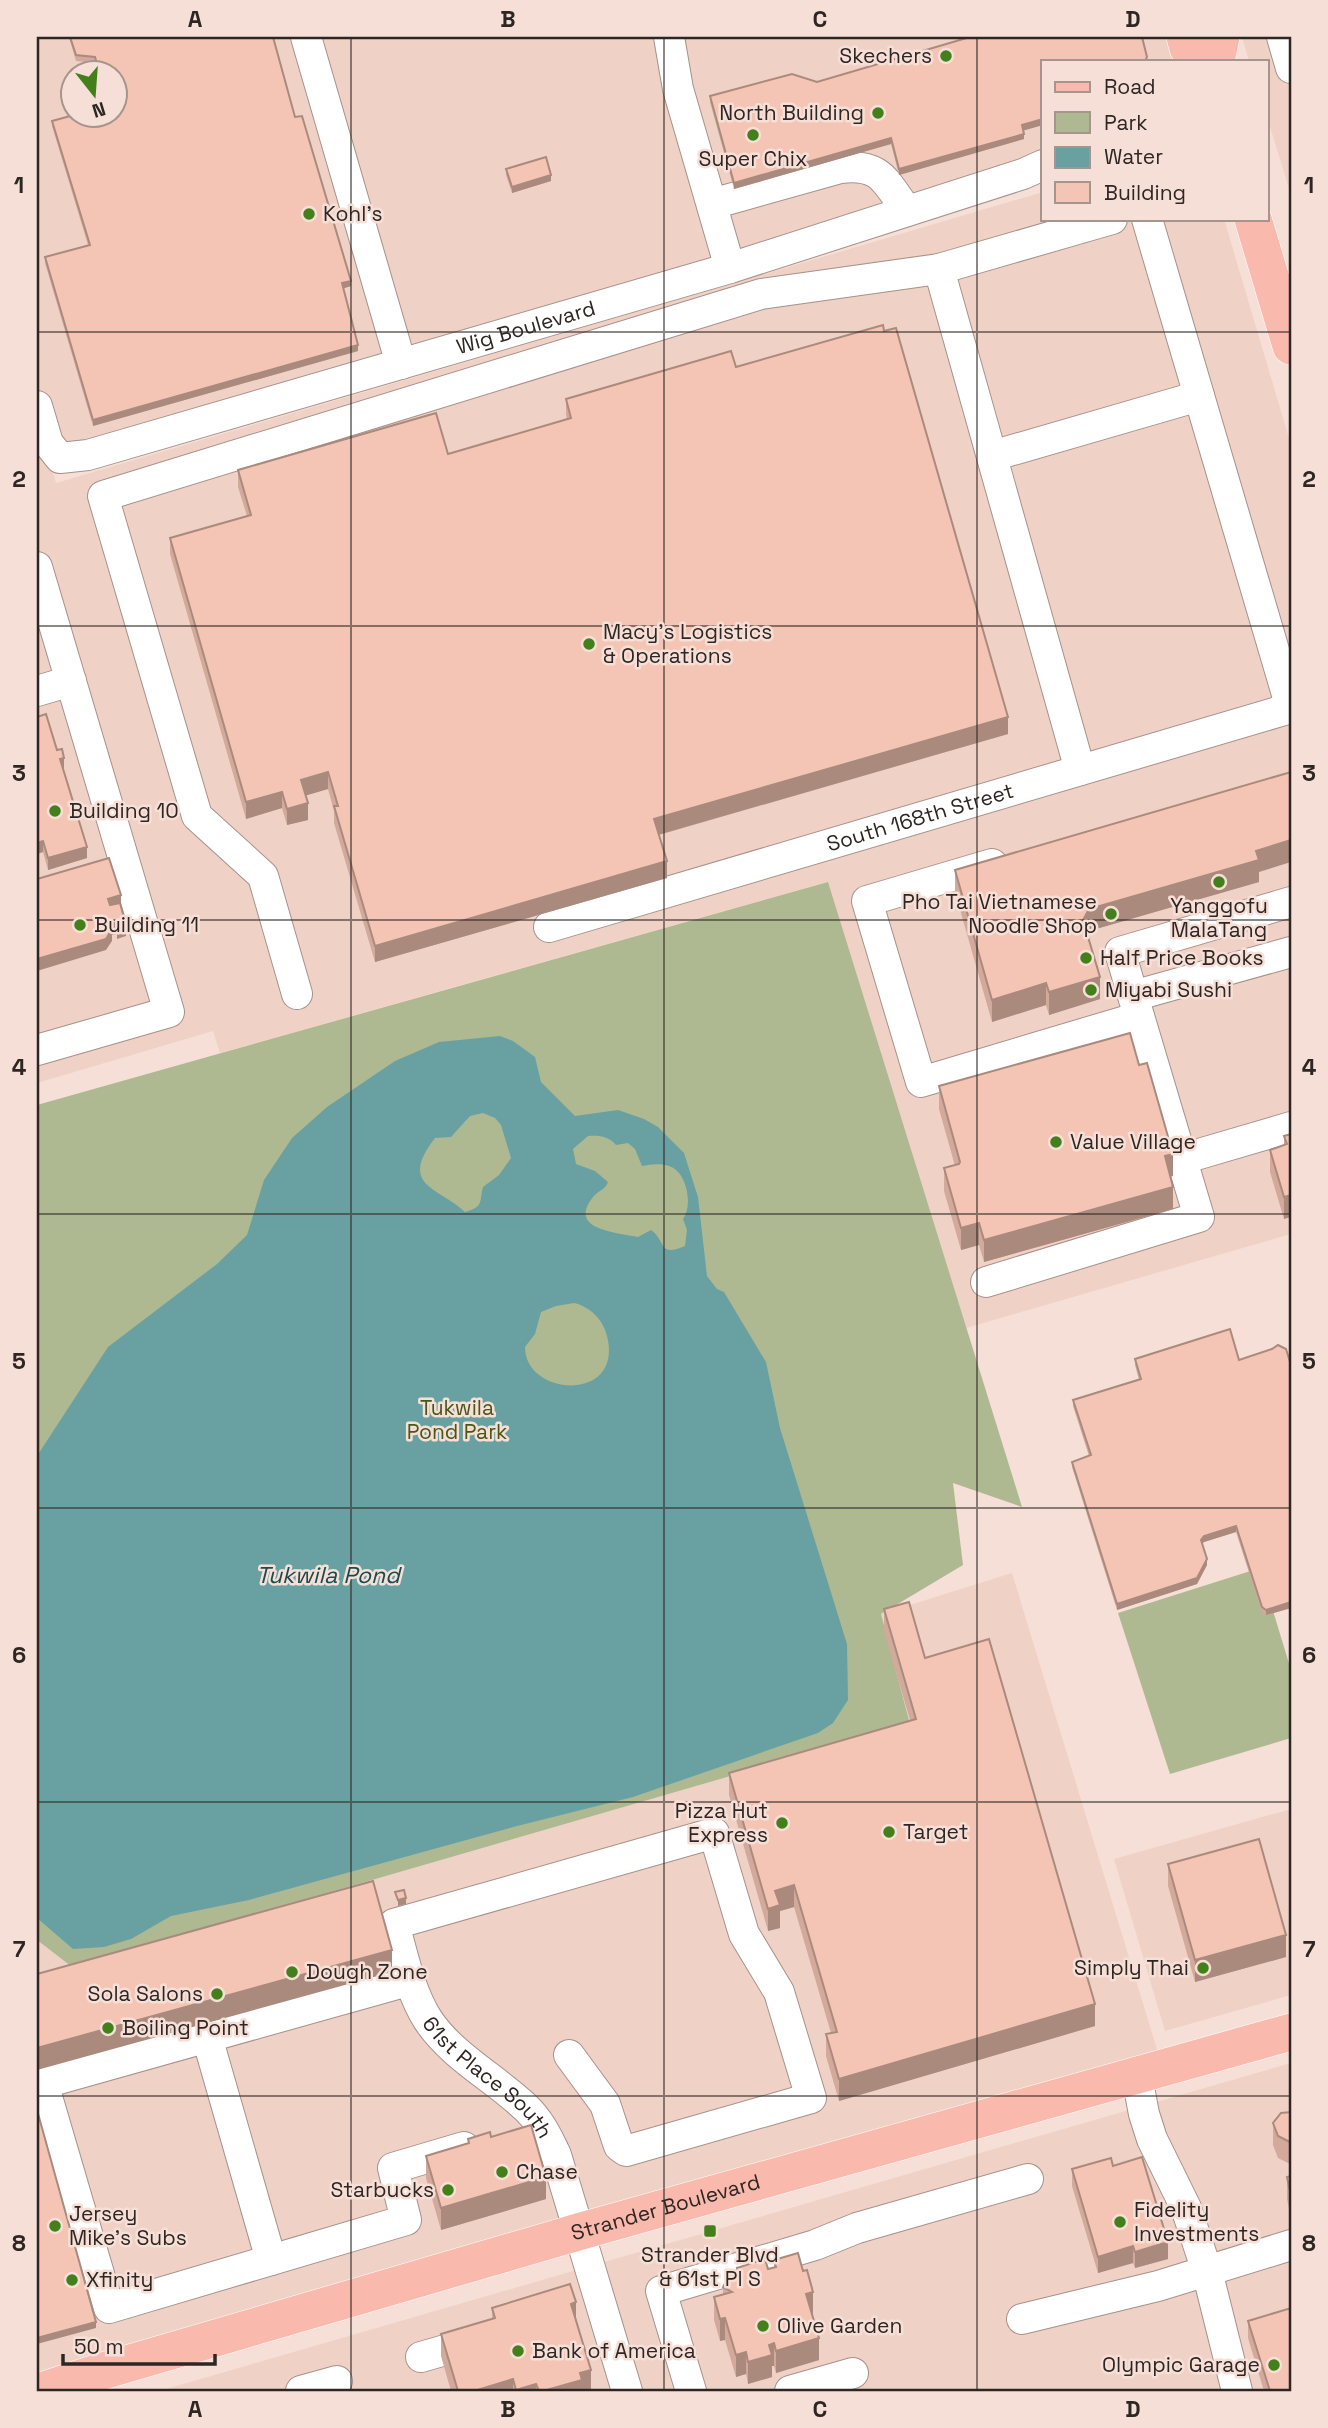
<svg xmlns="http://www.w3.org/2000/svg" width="1328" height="2428" font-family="'Space Grotesk',sans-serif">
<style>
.built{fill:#f0d1c6;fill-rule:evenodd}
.green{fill:#aeb992}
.water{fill:#69a1a2;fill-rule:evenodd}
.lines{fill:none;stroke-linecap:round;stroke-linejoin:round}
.minor-casing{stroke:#a7918a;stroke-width:32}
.major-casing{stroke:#fff;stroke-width:38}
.minor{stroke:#fff;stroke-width:30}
.major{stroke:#fab9ad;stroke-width:37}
.wall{fill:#d2a99b}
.shaded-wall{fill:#ab8a7e}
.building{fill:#f4c5b4;stroke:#ab8a7e;stroke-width:2}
.grid{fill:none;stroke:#2e2623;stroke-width:2;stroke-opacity:0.55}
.poi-dot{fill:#437f1a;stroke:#f6dfd7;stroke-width:2.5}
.labels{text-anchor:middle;stroke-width:5;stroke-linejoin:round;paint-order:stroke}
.poi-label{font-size:21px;fill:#2e2623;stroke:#f6dfd7;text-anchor:start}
.street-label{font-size:21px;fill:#2e2623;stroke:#f6dfd7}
.park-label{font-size:21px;fill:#495716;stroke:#f6dfd7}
.water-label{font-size:23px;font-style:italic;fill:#184b4d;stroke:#f6dfd7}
.neatline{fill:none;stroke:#2e2623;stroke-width:2.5}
.grid-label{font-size:23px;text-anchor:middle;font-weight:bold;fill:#2e2623}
</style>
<rect width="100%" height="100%" fill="#f6dfd7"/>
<g class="built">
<path d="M37 37H1195L1204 61H1043V165L60 458 37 384ZM74 74H116V116H74Z"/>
<path d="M1242 37H1291V195L1267 117V61H1249Z"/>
<path d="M1043 192V219H1224L1291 445V1234L966 1328 827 882 220 1053 213 1031 37 1083V415L56 483Z"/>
<path d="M1012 1573 1163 2069 37 2391V1940L72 1967 910 1724 881 1614Z"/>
<path d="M1291 1809V1995L1165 2031 1114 1859Z"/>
<path d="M1291 2063V2391H159Z"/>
</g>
<g class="green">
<path d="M828 882 1022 1507 953 1483 963 1565 881 1614 910 1724 72 1967 37 1940V1105Z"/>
<path d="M1260 1568 1291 1670V1738L1170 1774 1118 1613Z"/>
</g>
<path class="water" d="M500 1036 513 1041 535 1057 541 1082 575 1116 618 1110 644 1119 658 1127 684 1153 698 1197 707 1276 717 1289 724 1292 766 1362 780 1428 847 1644 848 1700 833 1723 818 1733 633 1797 517 1826 249 1900 171 1916 131 1939 104 1947 73 1949 37 1918V1456L108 1347 217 1264 247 1235 264 1180 292 1138 327 1107 395 1061 439 1042ZM483 1113 495 1118 501 1125 511 1158 499 1175 483 1187C479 1202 484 1207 465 1212 438 1187 398 1186 435 1138L451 1137 470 1116ZM588 1136C598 1135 609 1136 616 1145L628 1143 635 1149 642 1166C652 1164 667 1162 676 1170 688 1180 692 1207 683 1219L687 1230 685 1246C658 1258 666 1240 651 1230L638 1237C616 1232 567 1230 593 1197 599 1190 605 1190 608 1182L595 1171 576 1164 573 1149ZM574 1303C590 1307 603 1319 607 1336 624 1403 525 1397 525 1347L535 1334 541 1312 556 1306Z"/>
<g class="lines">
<defs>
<g id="minor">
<path d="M306 37 401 364"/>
<path d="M669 37 678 89 730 268"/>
<path d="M1282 37 1291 68"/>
<path d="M712 204 840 168C881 163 885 181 907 211"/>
<path d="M1147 219 1291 708"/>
<path d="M939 269 1112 219"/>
<path id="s1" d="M37 406 48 443 60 458 88 455 730 268 1023 174 1043 165"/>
<path d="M992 456 1199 396"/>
<path d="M37 567 169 1012 37 1050"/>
<path d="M37 691 71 681"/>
<path d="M992 864 867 901 921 1082 1139 1017"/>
<path id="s2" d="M549 927 1291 708"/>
<path d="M297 994 263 876 197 816 103 496 761 294 939 269 1080 770"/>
<path d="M1133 996 1120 952 1291 902"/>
<path d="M1182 1159 1291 1127"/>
<path d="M986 1282 1199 1217 1133 996 1291 952"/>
<path d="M207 2037 271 2260"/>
<path id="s3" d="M569 2055 605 2104 619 2146 626 2151 811 2098 779 1992 744 1934 714 1833 394 1924C403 1955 410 1992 428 2020 452 2056 493 2077 524 2106 539 2119 548 2138 556 2155L627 2391"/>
<path d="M1137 2077 1144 2114 1152 2139 1186 2208 1207 2271 1237 2391"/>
<path d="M43 2083 109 2308 406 2220 393 2168 464 2147"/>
<path d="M37 2085 411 1980"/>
<path d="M1022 2319 1158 2286 1291 2245"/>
<path d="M421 2357 473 2342 474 2346"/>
<path d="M301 2391 337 2381"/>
<path d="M691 2391 661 2291 815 2245 857 2228 1028 2179"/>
<path d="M790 2391 853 2373"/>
</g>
<g id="major">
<path d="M1185 37 1188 48 1197 61"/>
<path d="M1216 61 1221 37"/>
<path d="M1253 219 1291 346"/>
<path id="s4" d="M41 2391 96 2373 578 2232 1291 2032"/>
</g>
</defs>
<use href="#minor" class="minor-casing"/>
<use href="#major" class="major-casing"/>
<use href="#minor" class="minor"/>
<use href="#major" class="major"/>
</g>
<g class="wall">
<path d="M69 37H273L295 117 351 286 343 288 358 351 93 426 45 263V257L88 245 52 126V121L116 116V74H98L95 63 76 61Z"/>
<path d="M970 37H1142L1147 57V61H1043V125L1023 130 1024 139 899 175 891 144 734 189 710 102V96L792 74 817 82Z"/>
<path d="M506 169 551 181 512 193 506 175Z"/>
<path d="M736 367 1008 734 659 835 667 878 375 962 334 823V811L328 789 305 795 308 820 287 825 282 808 246 819 170 554V538L247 516 238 487V470L448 454 567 419 566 415V399Z"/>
<path d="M37 717 64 769H63L87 858 48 870 43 852 37 854Z"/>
<path d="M955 870 1259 872V882L1089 931 1087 934 1100 999 1049 1015 1046 1005 992 1022 955 892Z"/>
<path d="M1139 1065 1173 1176H1171L1173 1209 984 1262 979 1245 961 1250 944 1191V1168L955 1166 939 1109V1086Z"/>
<path d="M1291 1134 1284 1219 1270 1172V1150L1284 1145V1136Z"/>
<path d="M1135 1359 1239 1360 1291 1365V1608L1266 1615 1262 1613 1236 1532 1204 1542 1202 1544 1207 1565 1197 1584 1117 1610 1072 1467V1462L1089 1456 1073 1406V1400L1139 1380 1135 1365Z"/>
<path d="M884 1609 925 1658 1095 2026 839 2101 826 2056V2034L831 2033 794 1907 780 1911V1928L768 1931 729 1795V1773L910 1720 884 1631Z"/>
<path d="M1168 1864 1286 1957 1195 1982 1168 1886Z"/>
<path d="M1291 2112V2169L1290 2164 1278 2158 1273 2145V2123Z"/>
<path d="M491 2137 546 2199 441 2230 426 2178V2156L468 2143V2139Z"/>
<path d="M1113 2166 1168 2259 1135 2268 1133 2263 1098 2273 1072 2186V2169Z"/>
<path d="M1291 2176V2218L1287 2199V2177Z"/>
<path d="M774 2260 813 2314H812L819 2360 776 2373 774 2366H772V2377L748 2384 746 2374 736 2377 725 2340 720 2341 714 2320V2297L723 2295V2287L737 2278V2268L768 2269 774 2267Z"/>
<path d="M492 2308 576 2319 591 2391H451L441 2356V2334L492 2319Z"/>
<path d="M1248 2321 1291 2391H1264L1248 2338Z"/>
</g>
<g class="shaded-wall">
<path d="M1043 119V125L1022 131V125Z"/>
<path d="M1024 134V139L899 175V169Z"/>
<path d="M891 138V144L734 189V183Z"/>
<path d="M551 175V181L512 193V187Z"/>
<path d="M351 281V286L342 289V283Z"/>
<path d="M358 345V351L93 426V420Z"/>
<path d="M1008 717V734L654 836V819Z"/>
<path d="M64 758V769L60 770V759Z"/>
<path d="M328 772V789L301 797V780Z"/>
<path d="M282 792V808L246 819V802Z"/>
<path d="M308 803V820L287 825V809Z"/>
<path d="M1291 840V862L1259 872V882L1089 931 1083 942V920L1089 909 1256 851Z"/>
<path d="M43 841V852L37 854V843Z"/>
<path d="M87 847V858L48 870V858Z"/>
<path d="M667 861V878L375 962V946Z"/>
<path d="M121 895V906L108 910V899Z"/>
<path d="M116 923V934L112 935V941L106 950 37 971V959L110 924Z"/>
<path d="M126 925V936L117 939V927Z"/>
<path d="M1100 977V999L1049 1015V992Z"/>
<path d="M1046 983V1005L992 1022V1000Z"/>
<path d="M1173 1154V1176L1165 1178V1156Z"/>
<path d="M1173 1187V1209L984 1262V1240Z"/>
<path d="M1291 1195V1217L1284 1219V1197Z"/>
<path d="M979 1223V1245L961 1250V1228Z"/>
<path d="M1236 1526V1532L1204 1542 1201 1545V1540L1204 1536Z"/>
<path d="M1207 1559V1565L1197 1584 1117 1610V1604Z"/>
<path d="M1291 1602V1608L1266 1615V1610Z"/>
<path d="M794 1885V1907L780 1911V1928L768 1931V1909L775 1891Z"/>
<path d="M406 1898V1904L398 1906V1900Z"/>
<path d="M1286 1935V1957L1195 1982V1960Z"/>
<path d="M392 1950V1972L37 2070V2048Z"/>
<path d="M1095 2004V2026L839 2101V2079Z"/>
<path d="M546 2177V2199L441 2230V2208Z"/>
<path d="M1168 2242V2259L1135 2268V2252Z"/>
<path d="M1133 2246V2263L1098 2273V2257Z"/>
<path d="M813 2292V2314L806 2316V2294Z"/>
<path d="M576 2302V2324L571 2304Z"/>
<path d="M725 2318V2340L720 2341V2319Z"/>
<path d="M96 2322V2328L37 2344V2338Z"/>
<path d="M819 2338V2360L776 2373V2351Z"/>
<path d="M774 2343V2366H772V2377L748 2384V2362L769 2345Z"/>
<path d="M746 2352V2374L736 2377V2355Z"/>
<path d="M591 2370V2391H543L580 2373Z"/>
<path d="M513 2379V2391H474Z"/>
<path d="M536 2384V2391H516V2390Z"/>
</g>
<g class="building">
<path d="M70 37H273L295 117 302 116 351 281 342 283 358 345 93 420 45 257 90 245 52 121 74 115 116 116V74H100L95 57 76 55Z"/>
<path d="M970 37H1142L1147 57 1145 61H1043V119L1022 125 1024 134 899 169 891 138 734 183 710 96 792 74 817 82Z"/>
<path d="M546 157 551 175 512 187 506 169Z"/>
<path d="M883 325 884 331 896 328 1008 717 654 819 667 861 375 946 334 806H338L328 772 301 780 308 803 287 809 282 792 246 802 170 538 251 515 238 470 436 413 448 454 571 418 566 399 731 351 736 367Z"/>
<path d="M46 714 57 750 62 749 64 758 60 759 87 847 48 858 43 841 37 843V717Z"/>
<path d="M1291 772V840L1256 851 1259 860 1089 909 1083 920 1100 977 1049 992 1046 983 992 1000 955 870Z"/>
<path d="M109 858 121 895 108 899 110 905 120 903 126 925 117 927 116 923 110 924 112 929 106 939 37 959V879Z"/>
<path d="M1130 1033 1139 1065 1147 1063 1173 1154 1165 1156 1173 1187 984 1240 979 1223 961 1228 944 1168 959 1164 960 1162 939 1086Z"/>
<path d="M1291 1134V1195L1284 1197 1270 1150 1287 1144 1284 1136Z"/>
<path d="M1230 1329 1239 1360 1272 1349 1278 1345 1286 1349 1291 1365V1602L1266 1610 1262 1607 1236 1526 1204 1536 1201 1540 1207 1559 1197 1578 1117 1604 1072 1462 1091 1455 1073 1400 1141 1379 1135 1359Z"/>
<path d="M909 1602 925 1658 989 1639 1095 2004 839 2079 826 2034 837 2032 794 1885 775 1891 780 1905 768 1909 729 1773 916 1719 884 1609Z"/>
<path d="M1259 1839 1286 1935 1195 1960 1168 1864Z"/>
<path d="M373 1881 392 1950 37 2048V1974Z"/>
<path d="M404 1890 406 1898 398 1900 395 1892Z"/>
<path d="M37 2110 96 2322 37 2338Z"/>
<path d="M1291 2112V2146L1290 2142 1278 2136 1273 2123 1281 2113Z"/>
<path d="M531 2125 546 2177 441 2208 426 2156 469 2143 468 2139 490 2132 491 2137Z"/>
<path d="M1142 2157 1168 2242 1135 2252 1133 2246 1098 2257 1072 2169 1111 2158 1113 2166Z"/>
<path d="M1291 2176V2196L1287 2177Z"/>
<path d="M798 2253 803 2271 807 2270 813 2292 806 2294 819 2338 776 2351 774 2343 769 2345 772 2355 748 2362 746 2352 736 2355 725 2318 720 2319 714 2297 732 2292 723 2287 730 2274 740 2280 737 2268 765 2259 768 2269 776 2267 774 2260Z"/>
<path d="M570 2284 576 2302 571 2304 591 2370 580 2373 582 2380 543 2391H539L536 2384 516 2390 513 2379 474 2391H458L441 2334 495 2318 492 2308Z"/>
<path d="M1291 2308V2391H1270L1248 2321Z"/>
</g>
<path class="grid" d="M351 37V2391M664 37V2391M977 37V2391M37 332H1291M37 626H1291M37 920H1291M37 1214H1291M37 1508H1291M37 1802H1291M37 2096H1291"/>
<g class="poi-dot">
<circle cx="946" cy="56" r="7"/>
<circle cx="878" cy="113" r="7"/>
<circle cx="753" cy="135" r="7"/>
<circle cx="309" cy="214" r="7"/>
<circle cx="589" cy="644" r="7"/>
<circle cx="55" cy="811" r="7"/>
<circle cx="1219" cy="882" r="7"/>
<circle cx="1111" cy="914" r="7"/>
<circle cx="80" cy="925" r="7"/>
<circle cx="1086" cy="958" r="7"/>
<circle cx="1091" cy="990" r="7"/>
<circle cx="1056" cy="1142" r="7"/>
<circle cx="782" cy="1823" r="7"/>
<circle cx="889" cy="1832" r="7"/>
<circle cx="1203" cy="1968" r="7"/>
<circle cx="292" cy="1972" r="7"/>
<circle cx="217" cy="1994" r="7"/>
<circle cx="108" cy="2028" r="7"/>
<circle cx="502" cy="2172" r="7"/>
<circle cx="448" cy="2190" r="7"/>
<circle cx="1120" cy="2222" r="7"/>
<circle cx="55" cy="2226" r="7"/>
<rect x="703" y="2224" width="14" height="14" rx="3.5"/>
<circle cx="72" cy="2280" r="7"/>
<circle cx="763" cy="2326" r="7"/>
<circle cx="518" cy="2351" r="7"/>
<circle cx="1274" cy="2365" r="7"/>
</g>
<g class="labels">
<g class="poi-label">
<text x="932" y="63" text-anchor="end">Skechers</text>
<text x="864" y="120" text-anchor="end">North Building</text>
<text x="753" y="166" text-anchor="middle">Super Chix</text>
<text x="323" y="221">Kohl's</text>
<text x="603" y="639">Macy's Logistics<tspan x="603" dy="24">&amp; Operations</tspan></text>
<text x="69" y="818">Building 10</text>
<text x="1097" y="909" text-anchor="end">Pho Tai Vietnamese<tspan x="1097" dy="24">Noodle Shop</tspan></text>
<text x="1219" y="913" text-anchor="middle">Yanggofu<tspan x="1219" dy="24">MalaTang</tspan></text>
<text x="94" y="932">Building 11</text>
<text x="1100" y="965">Half Price Books</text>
<text x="1105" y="997">Miyabi Sushi</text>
<text x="1070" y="1149">Value Village</text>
<text x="768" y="1818" text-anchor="end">Pizza Hut<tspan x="768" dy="24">Express</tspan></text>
<text x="903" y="1839">Target</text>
<text x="1189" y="1975" text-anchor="end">Simply Thai</text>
<text x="306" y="1979">Dough Zone</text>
<text x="203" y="2001" text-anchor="end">Sola Salons</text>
<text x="122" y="2035">Boiling Point</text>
<text x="516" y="2179">Chase</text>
<text x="434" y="2197" text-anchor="end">Starbucks</text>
<text x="1134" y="2217">Fidelity<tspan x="1134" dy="24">Investments</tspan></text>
<text x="69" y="2221">Jersey<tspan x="69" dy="24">Mike's Subs</tspan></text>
<text x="710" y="2262" text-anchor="middle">Strander Blvd<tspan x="710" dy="24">&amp; 61st Pl S</tspan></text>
<text x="86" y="2287">Xfinity</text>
<text x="777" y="2333">Olive Garden</text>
<text x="532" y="2358">Bank of America</text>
<text x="1260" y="2372" text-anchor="end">Olympic Garage</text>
</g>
<g class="street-label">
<text dy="7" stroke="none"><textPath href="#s1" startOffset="542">Wig Boulevard</textPath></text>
<text dy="7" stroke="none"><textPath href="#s2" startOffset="387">South 168th Street</textPath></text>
<text dy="7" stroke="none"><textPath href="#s3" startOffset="1108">61st Place South</textPath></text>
<text dy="7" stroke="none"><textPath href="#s4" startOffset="651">Strander Boulevard</textPath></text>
</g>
<g class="park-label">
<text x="457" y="1415">Tukwila<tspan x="457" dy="24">Pond Park</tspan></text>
</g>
<g class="water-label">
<text x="328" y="1583">Tukwila Pond</text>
</g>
</g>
<rect width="1328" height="2428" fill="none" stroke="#f6dfd7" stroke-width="77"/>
<rect x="1041" y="60" width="228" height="161" fill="#f6dfd7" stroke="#a6958f" stroke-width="2"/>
<rect x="1055" y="82" width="35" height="10" fill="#fab9ad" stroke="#a6958f" stroke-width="2"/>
<text x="1104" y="94" font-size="21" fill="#2e2623">Road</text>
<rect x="1055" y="112" width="35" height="21" fill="#aeb992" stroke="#a6958f" stroke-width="2"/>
<text x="1104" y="130" font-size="21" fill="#2e2623">Park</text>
<rect x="1055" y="147" width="35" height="21" fill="#69a1a2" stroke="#a6958f" stroke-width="2"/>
<text x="1104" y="164" font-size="21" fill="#2e2623">Water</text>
<rect x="1055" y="182" width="35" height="21" fill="#f4c5b4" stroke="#a6958f" stroke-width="2"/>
<text x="1104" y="200" font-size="21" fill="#2e2623">Building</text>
<g transform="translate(94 94) rotate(163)"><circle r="33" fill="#f6dfd7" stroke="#a6958f" stroke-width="2"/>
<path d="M0-5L12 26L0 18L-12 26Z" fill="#437f1a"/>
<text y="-10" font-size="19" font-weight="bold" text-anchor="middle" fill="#2e2623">N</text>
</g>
<path d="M63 2354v10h152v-10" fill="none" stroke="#2e2623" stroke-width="3.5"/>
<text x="74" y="2354" font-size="21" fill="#2e2623" stroke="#f6dfd7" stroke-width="5" paint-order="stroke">50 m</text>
<rect x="38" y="38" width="1252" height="2352" class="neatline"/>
<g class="grid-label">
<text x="195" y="27">A</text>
<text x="508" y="27">B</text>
<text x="820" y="27">C</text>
<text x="1133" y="27">D</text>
<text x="19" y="193">1</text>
<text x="1309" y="193">1</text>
<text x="19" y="487">2</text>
<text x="1309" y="487">2</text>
<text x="19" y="781">3</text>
<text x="1309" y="781">3</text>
<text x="19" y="1075">4</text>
<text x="1309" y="1075">4</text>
<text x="19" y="1369">5</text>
<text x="1309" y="1369">5</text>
<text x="19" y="1663">6</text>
<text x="1309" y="1663">6</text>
<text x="19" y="1957">7</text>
<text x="1309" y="1957">7</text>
<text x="19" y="2251">8</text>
<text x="1309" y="2251">8</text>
<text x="195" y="2417">A</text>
<text x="508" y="2417">B</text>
<text x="820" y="2417">C</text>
<text x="1133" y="2417">D</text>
</g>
</svg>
